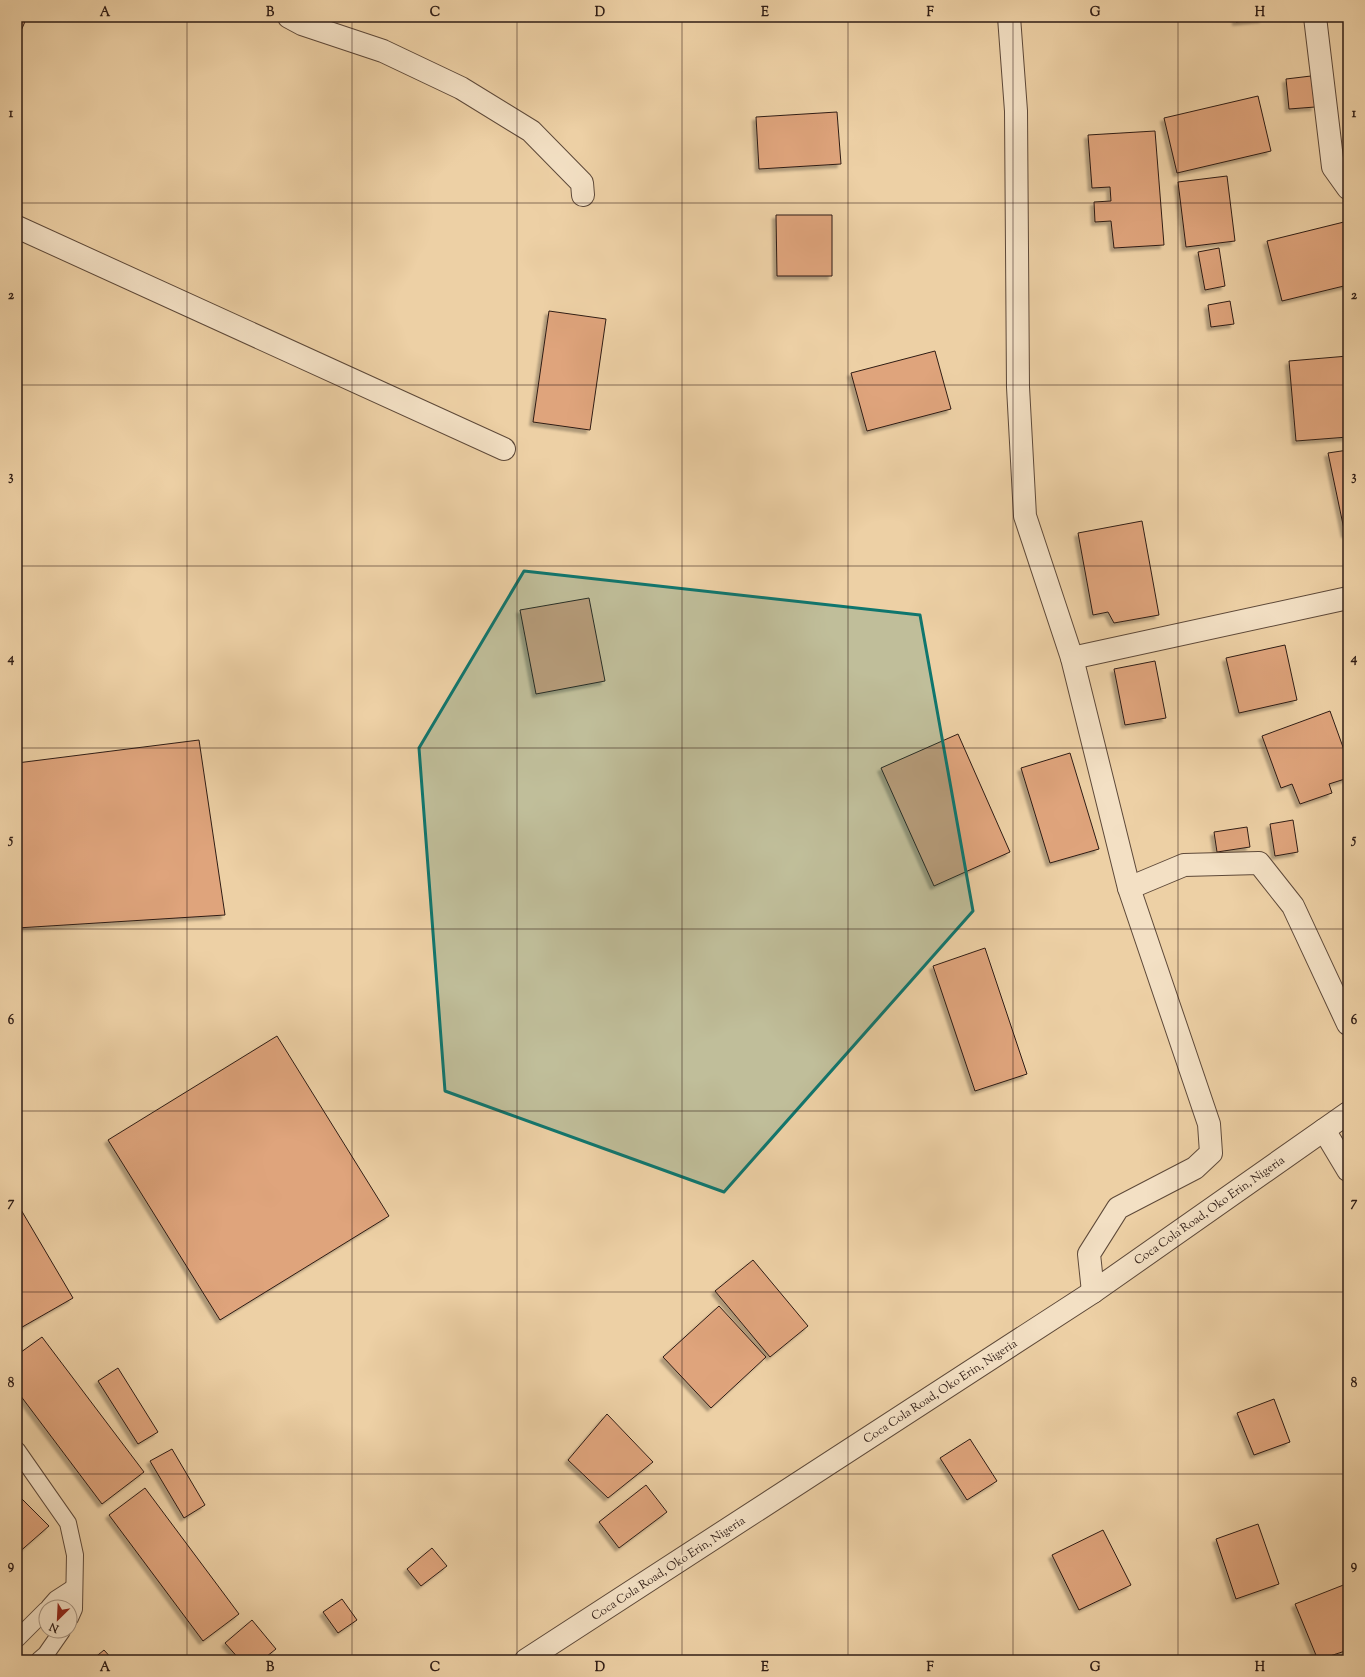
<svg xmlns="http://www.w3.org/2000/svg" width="1365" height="1677" font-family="'Sorts Mill Goudy',serif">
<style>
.building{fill:#dfa47b;stroke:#2f1c15;filter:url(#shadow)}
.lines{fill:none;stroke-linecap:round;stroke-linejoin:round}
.service-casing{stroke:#5e4939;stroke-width:18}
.minor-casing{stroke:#5e4939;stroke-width:24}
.tertiary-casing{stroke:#5e4939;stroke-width:24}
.service{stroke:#f3e0c4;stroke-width:16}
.minor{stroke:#f3e0c4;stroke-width:22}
.tertiary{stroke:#f3e0c4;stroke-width:22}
.marked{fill:#0f766e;fill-opacity:0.2;stroke:#0f766e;stroke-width:3;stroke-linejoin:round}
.grid{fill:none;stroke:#2f1c15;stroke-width:1;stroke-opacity:0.55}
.labels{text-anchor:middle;stroke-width:4;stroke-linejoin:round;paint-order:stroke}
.street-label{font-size:12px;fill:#2f1c15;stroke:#f3e0c4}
.neatline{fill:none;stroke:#2f1c15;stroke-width:1.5}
.grid-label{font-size:13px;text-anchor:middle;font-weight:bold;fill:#2f1c15}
</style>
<defs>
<filter id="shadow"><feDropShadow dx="-3.5" dy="3.5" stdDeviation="1" flood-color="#0004"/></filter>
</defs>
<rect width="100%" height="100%" fill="#edd0a5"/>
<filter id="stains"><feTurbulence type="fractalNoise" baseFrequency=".005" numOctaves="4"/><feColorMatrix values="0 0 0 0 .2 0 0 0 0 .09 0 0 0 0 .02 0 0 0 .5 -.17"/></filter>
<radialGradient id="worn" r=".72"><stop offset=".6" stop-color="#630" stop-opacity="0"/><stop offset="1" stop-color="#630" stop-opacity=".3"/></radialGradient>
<g class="building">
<path d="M17 17H27L17 40Z"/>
<path d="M1236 17H1263V19L1236 22Z"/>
<path d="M1311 76 1315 107 1289 109 1286 79Z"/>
<path d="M1258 96 1271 151 1177 173 1164 118Z"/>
<path d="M837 112 841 164 759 169 756 117Z"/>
<path d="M1155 131 1164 245 1114 248 1111 221 1095 222 1094 202 1111 201 1110 187 1092 188 1088 135Z"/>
<path d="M1227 176 1235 241 1186 247 1178 182Z"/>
<path d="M776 215H832V276H777Z"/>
<path d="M1348 221V285L1282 301 1267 241Z"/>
<path d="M1219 248 1225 286 1205 290 1198 252Z"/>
<path d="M1230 301 1234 324 1211 327 1208 305Z"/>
<path d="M549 311 606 319 590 430 533 422Z"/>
<path d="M935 351 951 409 867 431 851 373Z"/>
<path d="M1348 356V437L1296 441 1289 361Z"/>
<path d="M1348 450V534H1345L1328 453Z"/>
<path d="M1142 521 1159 615 1114 623 1108 612 1093 615 1078 533Z"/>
<path d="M589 598 605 681 536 694 520 610Z"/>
<path d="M1285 645 1297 700 1239 713 1226 658Z"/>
<path d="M1155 661 1166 718 1125 725 1114 669Z"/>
<path d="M1330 711 1348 761V778L1329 784 1332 793 1300 804 1292 784 1281 788 1262 736Z"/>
<path d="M958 734 1010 852 934 886 881 768Z"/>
<path d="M199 740 225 915 17 928V763Z"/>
<path d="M1070 753 1099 849 1050 863 1021 768Z"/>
<path d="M1293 820 1298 852 1275 856 1270 824Z"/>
<path d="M1247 827 1250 847 1217 852 1214 832Z"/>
<path d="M985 948 1027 1074 975 1091 933 966Z"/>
<path d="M277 1036 389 1216 220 1320 108 1140Z"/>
<path d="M17 1203 73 1298 17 1330Z"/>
<path d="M753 1260 808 1326 770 1357 715 1291Z"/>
<path d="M719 1306 766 1357 711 1408 663 1357Z"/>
<path d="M42 1337 144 1472 102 1504 17 1391V1355Z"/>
<path d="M118 1368 158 1432 138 1444 98 1381Z"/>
<path d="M1274 1399 1290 1442 1254 1455 1237 1413Z"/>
<path d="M607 1414 653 1462 608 1498 568 1460Z"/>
<path d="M970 1439 997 1481 967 1500 940 1458Z"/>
<path d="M172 1449 205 1505 184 1518 150 1461Z"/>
<path d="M646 1485 667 1512 619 1548 599 1522Z"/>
<path d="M145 1488 239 1614 203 1641 109 1515Z"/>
<path d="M17 1494 49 1526 17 1554Z"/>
<path d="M1258 1524 1279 1584 1236 1599 1216 1539Z"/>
<path d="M1103 1530 1131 1585 1079 1610 1052 1555Z"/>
<path d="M432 1548 447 1566 421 1586 407 1569Z"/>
<path d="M1346 1584 1348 1589V1650L1318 1660 1295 1604Z"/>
<path d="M342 1599 357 1620 338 1633 323 1612Z"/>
<path d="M252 1620 276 1649 262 1660H240L225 1643Z"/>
<path d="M104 1650 113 1660H92Z"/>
</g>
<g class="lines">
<defs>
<g id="service">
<path d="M17 1450 68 1523 75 1555 74 1609 70 1618"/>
<path d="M49 1607 56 1599 73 1588"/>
<path d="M17 1639 46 1610"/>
<path d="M39 1660 46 1654 62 1631"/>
</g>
<g id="minor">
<path d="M289 17 302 24 383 51 461 88 531 131 582 183 583 195"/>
<path d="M1009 17 1016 111 1018 387 1025 516 1072 658 1129 888 1209 1124 1211 1153 1195 1168 1118 1208 1089 1254 1093 1292"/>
<path d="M1315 17 1333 167 1348 188"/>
<path d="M17 227 504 449"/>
<path d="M1072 658 1348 598"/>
<path d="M1129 888 1184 865 1259 863 1293 906 1348 1024"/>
<path d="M1324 1130 1348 1170"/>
</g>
<path id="tertiary" d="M526 1660 1093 1292 1348 1113"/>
</defs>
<use href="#service" class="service-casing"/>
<use href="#minor" class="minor-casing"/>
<use href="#tertiary" class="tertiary-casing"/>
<use href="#service" class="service"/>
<use href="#minor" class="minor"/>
<use href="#tertiary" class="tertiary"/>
</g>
<path class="marked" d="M524 571 920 615 973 911 724 1192 445 1091 419 748Z"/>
<path class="grid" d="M187 17V1660M352 17V1660M517 17V1660M682 17V1660M848 17V1660M1013 17V1660M1178 17V1660M17 203H1348M17 385H1348M17 566H1348M17 748H1348M17 929H1348M17 1111H1348M17 1292H1348M17 1474H1348"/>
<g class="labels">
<g class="street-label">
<text transform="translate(1209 1210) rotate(-35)" y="4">Coca Cola Road, Oko Erin, Nigeria</text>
<text transform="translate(940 1391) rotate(-33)" y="4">Coca Cola Road, Oko Erin, Nigeria</text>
<text transform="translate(668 1568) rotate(-33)" y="4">Coca Cola Road, Oko Erin, Nigeria</text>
</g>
</g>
<rect width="1365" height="1677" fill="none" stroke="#edd0a5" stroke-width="44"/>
<g transform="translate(58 1619) rotate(204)"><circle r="19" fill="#f3e0c4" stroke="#a5927e"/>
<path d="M0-3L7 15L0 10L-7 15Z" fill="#8f2418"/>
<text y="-6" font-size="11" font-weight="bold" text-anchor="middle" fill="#2f1c15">N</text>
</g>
<rect x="22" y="22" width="1321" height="1633" class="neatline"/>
<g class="grid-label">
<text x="105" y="16">A</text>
<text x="270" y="16">B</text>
<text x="435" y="16">C</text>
<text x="600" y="16">D</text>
<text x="765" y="16">E</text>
<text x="930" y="16">F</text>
<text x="1095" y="16">G</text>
<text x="1260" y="16">H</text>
<text x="11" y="117">1</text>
<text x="1354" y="117">1</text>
<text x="11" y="299">2</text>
<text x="1354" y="299">2</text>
<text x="11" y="480">3</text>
<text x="1354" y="480">3</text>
<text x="11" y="662">4</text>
<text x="1354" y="662">4</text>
<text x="11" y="843">5</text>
<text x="1354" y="843">5</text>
<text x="11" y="1024">6</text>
<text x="1354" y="1024">6</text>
<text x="11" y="1206">7</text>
<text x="1354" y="1206">7</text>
<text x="11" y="1387">8</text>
<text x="1354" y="1387">8</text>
<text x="11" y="1569">9</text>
<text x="1354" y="1569">9</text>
<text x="105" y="1671">A</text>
<text x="270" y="1671">B</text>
<text x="435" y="1671">C</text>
<text x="600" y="1671">D</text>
<text x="765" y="1671">E</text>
<text x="930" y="1671">F</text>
<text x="1095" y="1671">G</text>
<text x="1260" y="1671">H</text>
</g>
<rect width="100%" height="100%" filter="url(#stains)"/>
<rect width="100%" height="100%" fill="url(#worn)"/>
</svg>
